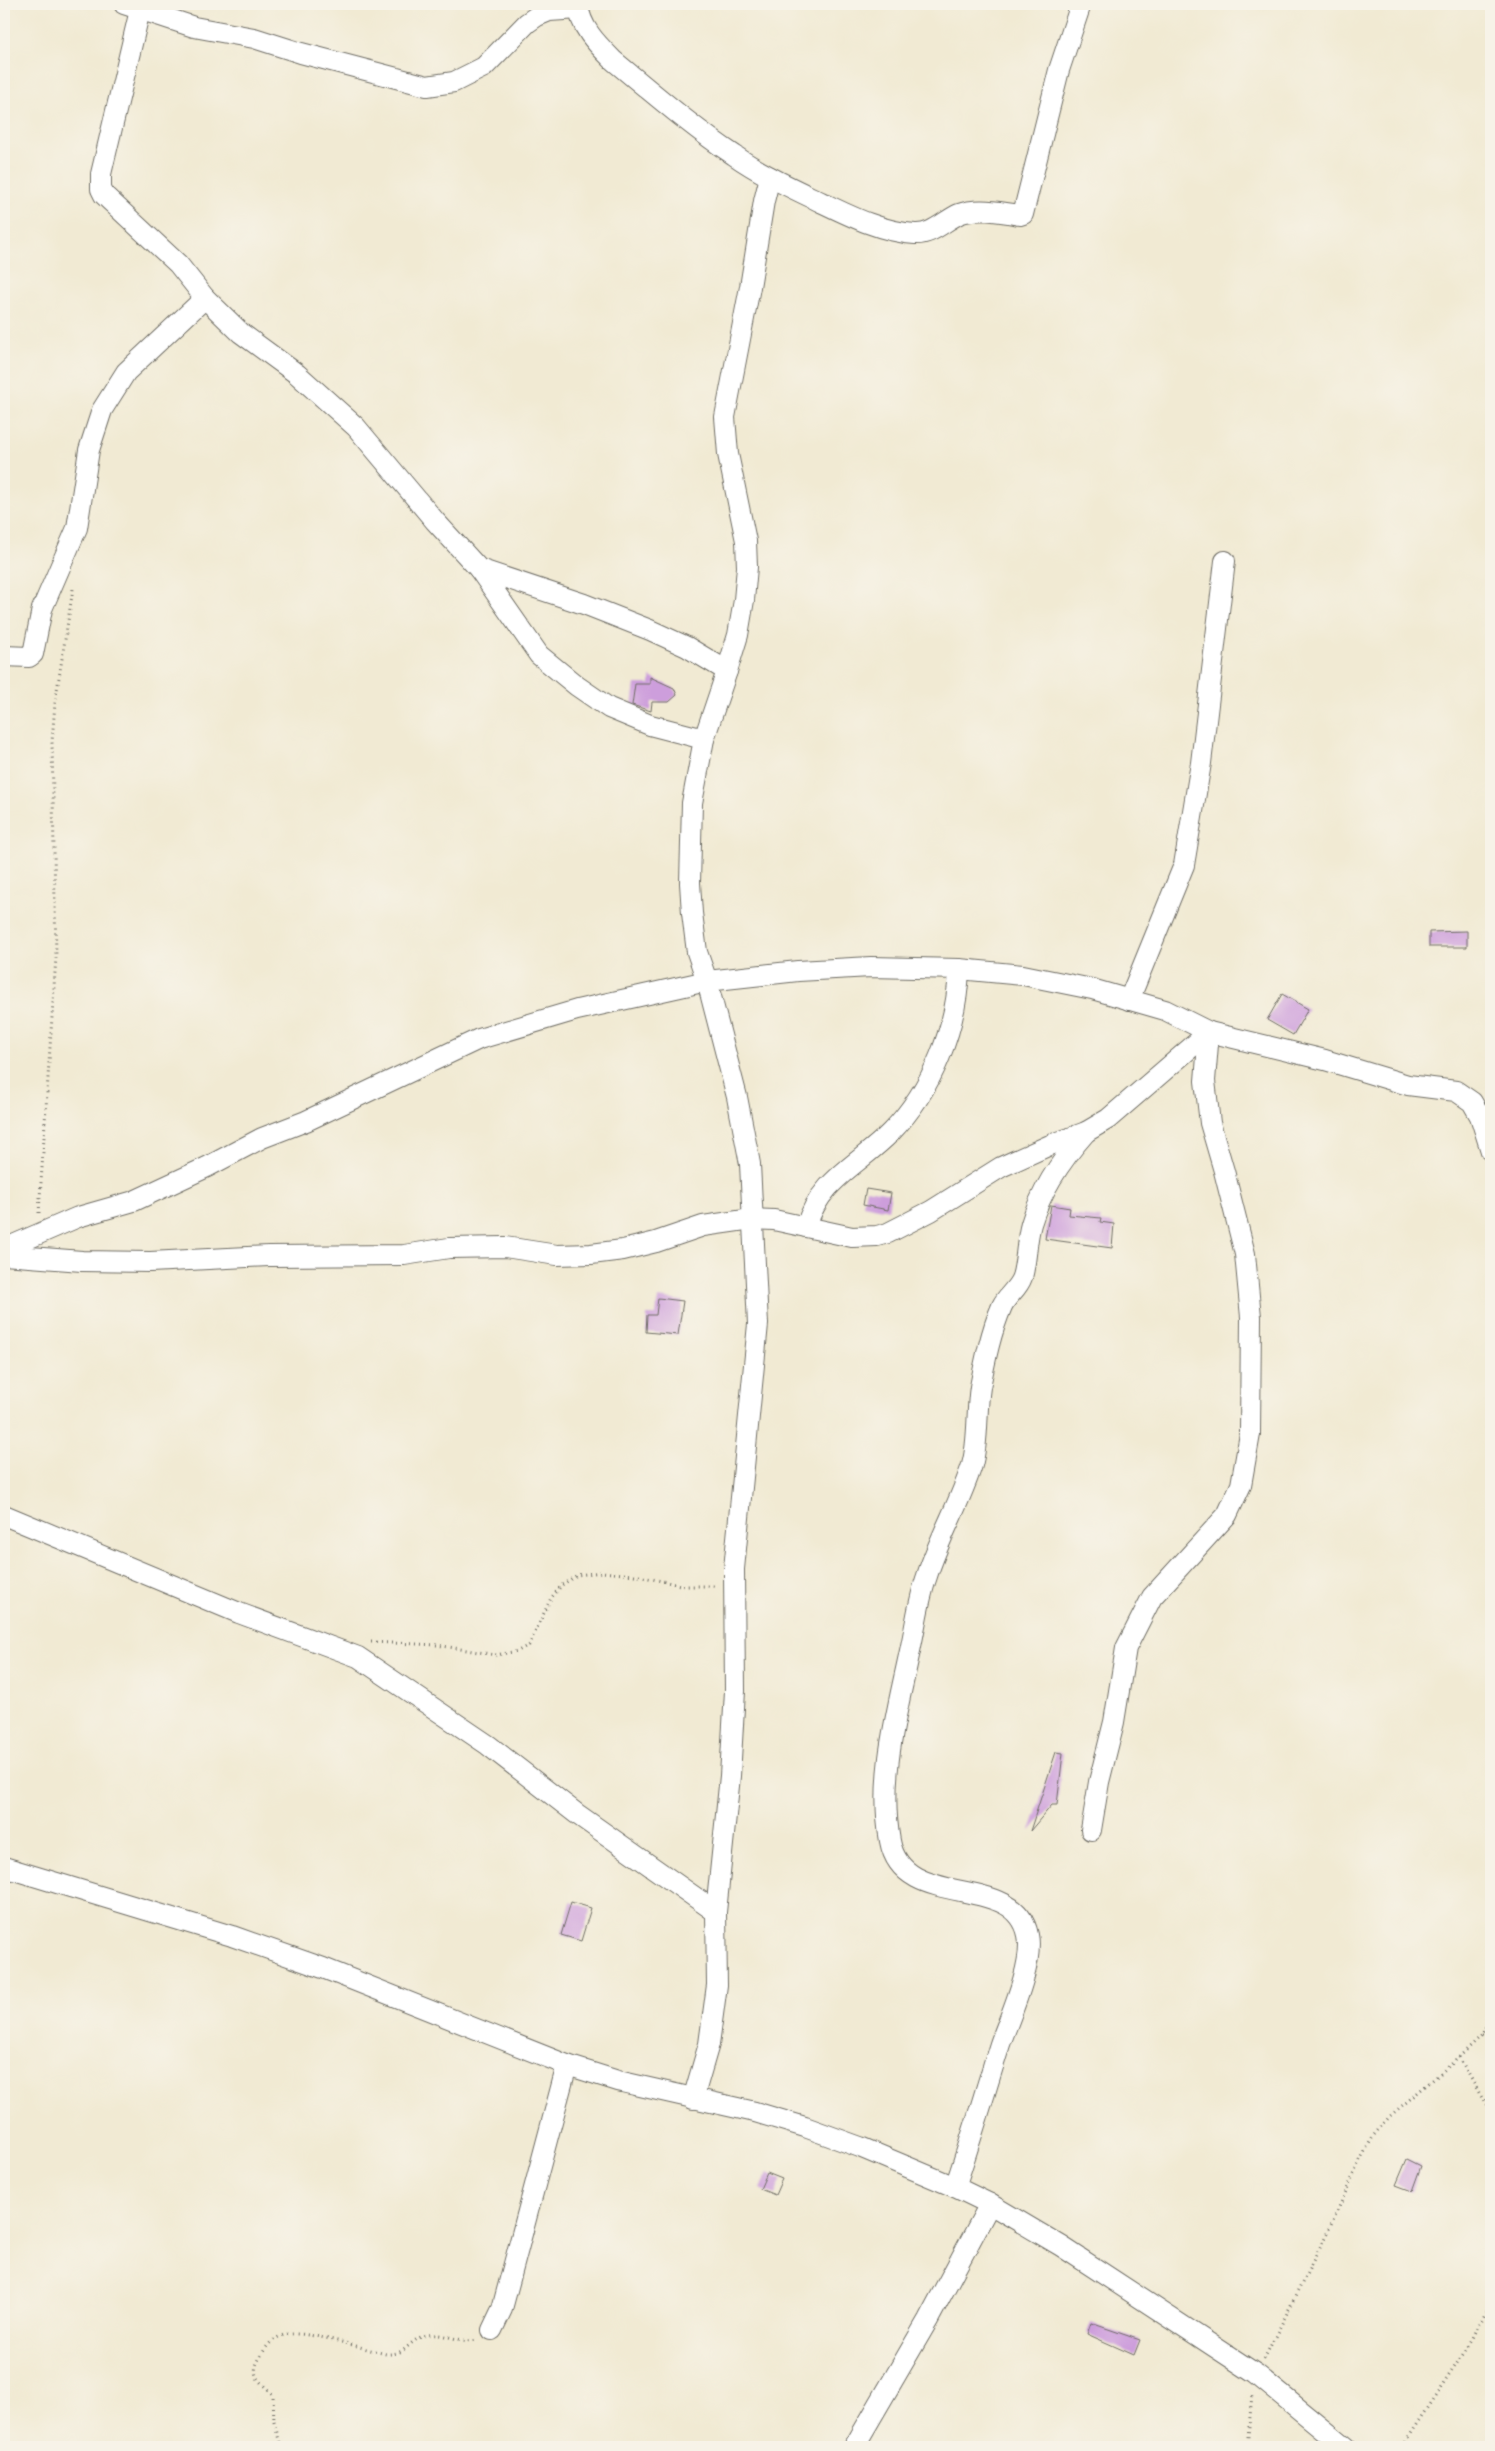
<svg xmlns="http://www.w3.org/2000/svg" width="1495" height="2451" font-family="Delius,sans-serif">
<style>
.building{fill:#cd9edc}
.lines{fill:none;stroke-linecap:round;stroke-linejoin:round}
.street-casing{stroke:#706e66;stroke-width:22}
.path{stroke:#706e66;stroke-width:3;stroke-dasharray:1 4;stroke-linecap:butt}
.street{stroke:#fff;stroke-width:20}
</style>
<rect width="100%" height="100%" fill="#f7f3e8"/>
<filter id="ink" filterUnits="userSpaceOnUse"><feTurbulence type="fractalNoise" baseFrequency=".02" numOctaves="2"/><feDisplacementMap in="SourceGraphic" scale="10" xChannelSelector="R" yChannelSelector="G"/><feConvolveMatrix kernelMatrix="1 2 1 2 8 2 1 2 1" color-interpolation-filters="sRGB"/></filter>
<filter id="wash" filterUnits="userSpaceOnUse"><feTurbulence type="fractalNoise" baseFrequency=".0096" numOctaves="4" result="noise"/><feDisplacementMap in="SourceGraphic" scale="20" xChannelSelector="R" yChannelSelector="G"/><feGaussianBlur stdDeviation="1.12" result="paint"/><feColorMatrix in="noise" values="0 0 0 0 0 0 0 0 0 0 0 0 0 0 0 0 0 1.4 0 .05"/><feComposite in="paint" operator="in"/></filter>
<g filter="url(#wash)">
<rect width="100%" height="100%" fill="#f1ead3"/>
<g id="blocks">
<g class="building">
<path d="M650 677 674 688 677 695 669 702H652L651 711 632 705 635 684H650Z"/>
<path d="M1467 931V947H1429V932Z"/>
<path d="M1282 994 1308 1009 1293 1035 1267 1020Z"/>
<path d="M866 1189 891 1193 888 1210 863 1205Z"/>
<path d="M1051 1205 1070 1208 1069 1215 1101 1218 1100 1222 1114 1224 1112 1248 1045 1239Z"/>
<path d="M658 1298 683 1301 678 1335 646 1332 647 1315H656Z"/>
<path d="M1056 1752 1063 1753 1057 1805H1052L1030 1831Z"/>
<path d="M571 1902 591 1908 581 1941 561 1935Z"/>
<path d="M1407 2159 1421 2166 1412 2191 1396 2185Z"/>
<path d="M767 2173 782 2179 775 2195 760 2189Z"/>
<path d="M1091 2323 1140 2340 1134 2355 1087 2334Z"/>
</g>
</g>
</g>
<g filter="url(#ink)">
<use href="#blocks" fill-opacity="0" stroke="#706e66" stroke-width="1"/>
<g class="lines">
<defs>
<g id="street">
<path d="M124 4 194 27 254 38 301 53 427 86 454 82 484 67 527 23 537 16 549 11 579 9"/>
<path d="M578 4C580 28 598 45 614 61 653 93 692 127 734 155 761 174 792 188 821 202 850 216 882 232 915 234 932 235 944 221 959 214 977 207 1002 212 1020 215L1023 214 1059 70 1081 4"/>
<path d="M140 10 101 174V189L104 195 178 264 205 298 241 333 297 374 356 427 435 521 479 569 584 604 650 630 687 647 727 671"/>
<path d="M479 569 539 655 577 686 609 708 650 725 704 739"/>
<path d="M4 656 29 657 33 654 42 609 77 528 89 450 102 410 126 372 205 298"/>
<path d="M1129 1000 1184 865 1201 763 1225 561"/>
<path d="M806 1227C820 1179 859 1165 891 1132 932 1090 957 1028 959 969"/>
<path d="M4 1249 78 1217 134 1201 207 1167 262 1138 306 1121 479 1039 577 1010 707 981 798 971 871 967 959 969 1023 975 1092 989 1165 1010 1209 1032 1325 1060 1408 1085 1456 1091 1472 1102 1480 1116 1491 1151"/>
<path d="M4 1255 82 1261 150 1262 269 1256 404 1255 449 1248 505 1247 557 1255 591 1254 623 1250 656 1242 703 1226 752 1219 774 1220 852 1237 877 1236 888 1233 931 1211 1001 1167 1050 1145 1086 1132 1108 1119 1209 1032"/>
<path d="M4 1515 239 1613 358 1657 488 1745 577 1814 716 1912"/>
<path d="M1091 1830 1099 1782 1114 1722 1126 1648 1152 1597 1227 1515 1241 1485 1250 1434 1251 1317 1245 1254 1224 1171 1210 1123 1205 1081 1209 1032"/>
<path d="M4 1867 232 1936 323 1968 567 2065 618 2081 755 2112 805 2127 860 2147 955 2187 990 2204 1061 2246 1256 2374 1345 2447"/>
<path d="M693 2099 709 2044 717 1985 716 1912 730 1776 735 1691 734 1569 758 1324 750 1164 737 1097 707 981 697 952 692 913 690 883 692 803 704 739 727 671 738 635 744 600 747 567 746 541 728 454 725 417 750 287 764 201 770 177"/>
<path d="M955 2187C971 2140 985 2092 1000 2044 1010 2016 1034 1964 1028 1935 1015 1870 903 1913 890 1841 878 1776 898 1709 911 1646 916 1623 919 1598 927 1576 939 1538 960 1503 972 1465 979 1440 976 1413 980 1387 985 1361 991 1331 1002 1306 1007 1295 1018 1289 1022 1277 1027 1260 1026 1241 1031 1224 1041 1190 1063 1158 1086 1132"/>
<path d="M492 2330 502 2309 567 2065"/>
<path d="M854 2447 928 2320 990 2204"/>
</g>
</defs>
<use href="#street" class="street-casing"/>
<g class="path">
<path d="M39 1213 56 957 52 742 55 703 73 589"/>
<path d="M371 1642 437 1645 496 1655 518 1651 529 1645 551 1598 562 1585 577 1575 602 1572 634 1575 685 1586H716"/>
<path d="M1482 2035H1491"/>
<path d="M1459 2057 1491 2114"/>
<path d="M1264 2359 1332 2223 1360 2160 1374 2135 1390 2116 1455 2061 1482 2035 1491 2014"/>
<path d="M281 2447 274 2422 273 2395C260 2380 247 2377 262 2354 266 2346 273 2339 281 2336 301 2327 363 2349 386 2354 406 2355 406 2344 421 2337 439 2329 459 2344 477 2340"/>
<path d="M1247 2447 1252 2395"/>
<path d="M1402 2447 1473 2339 1491 2300"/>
</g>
<use href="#street" class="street"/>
</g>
</g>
<rect width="1495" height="2451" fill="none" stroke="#f7f3e8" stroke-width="20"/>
</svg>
